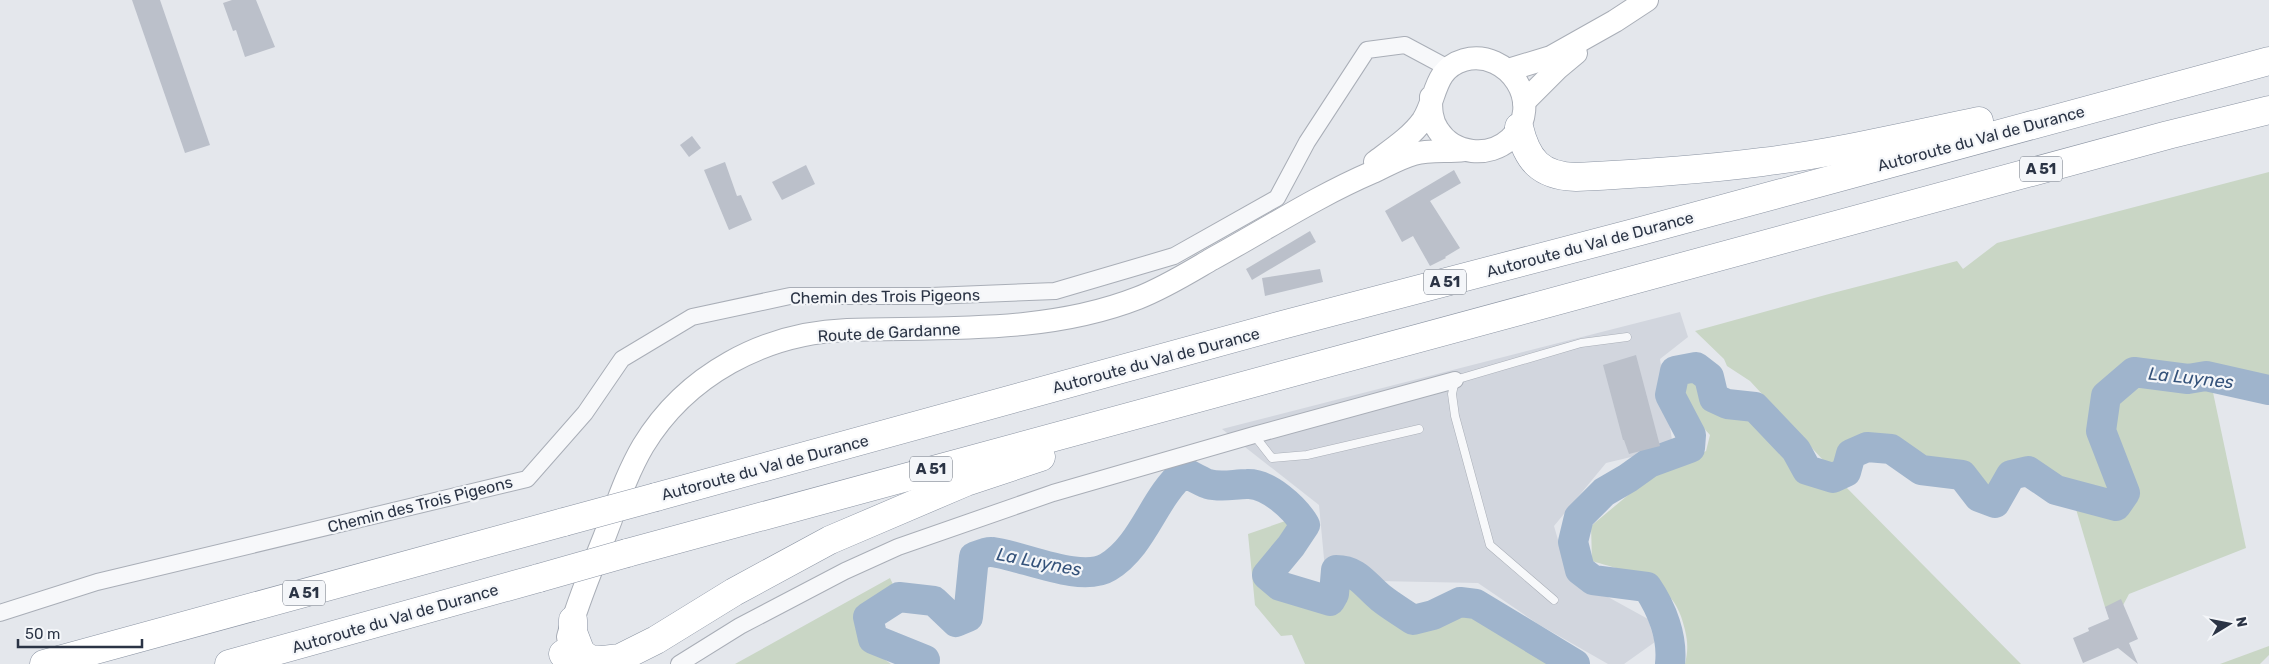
<svg xmlns="http://www.w3.org/2000/svg" width="2269" height="664" font-family="Rubik,sans-serif">
<style>
.built{fill:#d2d6de}
.green{fill:#c9d6c5}
.lines{fill:none;stroke-linecap:round;stroke-linejoin:round}
.river{stroke:#9fb4cc;stroke-width:30}
.building{fill:#bbc0ca}
.service-casing{stroke:#a9aeb7;stroke-width:9}
.minor-casing{stroke:#a9aeb7;stroke-width:18}
.secondary-casing{stroke:#a9aeb7;stroke-width:24}
.motorway-casing{stroke:#8b94a3;stroke-width:29}
.service{stroke:#f7f8fa;stroke-width:8}
.minor{stroke:#f7f8fa;stroke-width:16}
.secondary{stroke:#fff;stroke-width:22}
.motorway{stroke:#fff;stroke-width:28}
.motorway-bridge-casing{stroke:#8b94a3;stroke-width:29;stroke-linecap:butt}
.motorway-bridge{stroke:#fff;stroke-width:28}
.labels{text-anchor:middle;stroke-width:4.5;stroke-linejoin:round;paint-order:stroke}
.shield{fill:#f4f6f9;stroke:#676e7b;stroke-width:1}
.shield-label{font-size:15px;font-weight:bold;fill:#2b3445}
.street-label{font-size:16px;fill:#2b3445;stroke:#f4f6f9}
.water-label{font-size:18px;font-style:italic;fill:#34527a;stroke:#f4f6f9}
</style>
<rect width="100%" height="100%" fill="#e4e7ec"/>
<path class="built" d="M1680 312 1688 337 1660 359 1673 447 1606 463 1554 526 1568 575 1648 619 1655 642 1624 664H1608L1538 624 1478 583 1326 580 1319 505 1222 429Z"/>
<g class="green">
<path d="M2269 172V386L2206 372 2188 374 2138 366 2129 368 2107 389 2103 397 2097 420 2099 441 2119 485V495L2113 501 2061 487 2035 469H2018L2009 471 2000 479 1996 497 1993 498C1978 494 1975 480 1963 472L1919 463 1897 446 1885 442 1853 448 1849 451 1842 472 1835 473 1750 381 1727 366 1724 359 1695 331 1829 294 1957 261 1963 269 1997 243Z"/>
<path d="M1691 371C1710 373 1704 395 1716 407 1724 416 1745 404 1757 415L1788 447 1797 466 1804 472 1828 482 1840 481 2021 664H1685C1688 651 1688 643 1685 630 1675 579 1634 574 1592 561L1591 526 1645 481 1706 451 1710 435C1692 414 1683 405 1681 378Z"/>
<path d="M2137 377 2211 383 2246 548 2129 594 2121 609 2105 607 2073 499 2115 512 2123 509C2126 503 2131 493 2130 487 2127 459 2099 438 2111 410L2109 405C2116 391 2123 384 2137 377Z"/>
<path d="M1294 518 1300 527 1286 548 1268 567 1265 572V582L1271 588 1336 606 1340 599 1339 577 1346 573C1372 587 1385 620 1418 623 1440 625 1449 597 1475 608L1549 657 1565 664H1305L1292 635 1281 636 1255 605 1248 534Z"/>
<path d="M890 578 897 593C884 598 867 609 861 623 858 629 860 637 861 643L891 664H735Z"/>
<path d="M2269 646V655L2260 664H2220Z"/>
</g>
<g class="lines">
<g class="river">
<path d="M924 664 925 660 873 639 868 617 899 597 934 601 956 622 968 617 974 557C979 555 987 551 992 552 1021 555 1081 584 1108 567 1144 545 1153 498 1184 472 1192 476 1200 481 1208 484 1222 488 1234 484 1247 484 1268 483 1295 508 1305 525L1291 546 1267 575 1280 586 1330 601 1334 594 1336 570C1358 570 1365 585 1381 598 1391 606 1403 613 1413 620L1433 615 1460 602 1476 604 1575 664"/>
<path d="M1670 664C1673 637 1662 609 1647 587L1593 580 1580 570 1573 542 1579 517 1604 492 1628 478 1649 463 1690 448 1691 435 1670 395 1675 371 1696 367 1709 377 1714 398 1727 404 1755 407 1796 450 1807 470 1833 478 1846 472 1851 454 1867 447 1891 449 1921 470 1962 475 1979 497 1995 503 2011 475 2028 471 2056 490 2116 506 2125 493 2101 431 2106 396 2134 372 2188 379 2206 376 2269 390"/>
</g>
</g>
<g class="building">
<path d="M132 0H160L210 145 185 153Z"/>
<path d="M232 0H256L275 47 245 57 236 30 233 31 223 3Z"/>
<path d="M692 136 701 148 689 157 680 145Z"/>
<path d="M725 162 737 196 741 195 752 220 729 230 704 170Z"/>
<path d="M806 165 815 184 782 200 772 182Z"/>
<path d="M1454 170 1461 183 1430 201 1460 248 1445 257 1446 258 1430 266 1413 236 1402 242 1385 211Z"/>
<path d="M1310 231 1316 242 1252 280 1246 269Z"/>
<path d="M1320 269 1323 282 1265 296 1262 278Z"/>
<path d="M1636 355 1660 446 1629 454 1624 440H1623L1603 365Z"/>
<path d="M2121 599 2138 639 2129 643 2138 664 2118 648 2083 663 2073 638 2089 631 2088 628 2109 619 2105 607Z"/>
</g>
<g class="lines">
<defs>
<g id="service">
<path d="M1254 435 1272 458 1307 455 1419 429"/>
<path d="M1554 600 1490 545 1455 416 1452 394 1455 380 1581 343 1627 337"/>
</g>
<g id="minor">
<path d="M0 613 97 582 527 479 585 413 622 359 692 317 790 296H931L1055 291 1174 256 1277 198 1307 142 1367 50 1405 45 1448 68"/>
<path d="M679 664 740 626 845 571 898 547 1053 493 1254 435 1455 380"/>
</g>
<g id="secondary">
<path d="M1508 70 1551 57 1615 21 1647 0"/>
<path d="M1524 102 1558 68 1576 53"/>
<path d="M1375 162C1391 150 1411 137 1423 120 1437 98 1433 69 1464 60 1508 48 1546 105 1510 139 1489 158 1454 155 1438 130 1431 120 1431 109 1431 97"/>
<path d="M568 637C577 603 591 571 604 538 616 507 626 475 643 446 686 375 764 333 847 330 944 327 1046 334 1138 298 1164 288 1188 273 1212 259 1265 230 1317 196 1373 172 1386 166 1400 158 1414 154 1429 150 1448 152 1464 150"/>
</g>
<g id="motorway">
<path d="M1519 127C1527 160 1540 176 1576 177 1638 174 1700 170 1762 162 1835 153 1907 136 1979 121"/>
<path d="M656 497 1282 325 1641 231 2269 61"/>
<path d="M627 553 2168 135 2269 110"/>
<path d="M573 620V632L581 653"/>
<path d="M563 654 569 650 581 653 590 659 603 660 620 658 656 640 734 592 830 540 966 482 1041 457"/>
<path d="M44 664 564 522"/>
<path d="M229 664 539 578"/>
</g>
</defs>
<use href="#service" class="service-casing"/>
<use href="#minor" class="minor-casing"/>
<use href="#secondary" class="secondary-casing"/>
<use href="#motorway" class="motorway-casing"/>
<use href="#service" class="service"/>
<use href="#minor" class="minor"/>
<use href="#secondary" class="secondary"/>
<use href="#motorway" class="motorway"/>
<defs>
<g id="motorway-bridge">
<path d="M564 522 656 497"/>
<path d="M539 578 627 553"/>
</g>
</defs>
<use href="#motorway-bridge" class="motorway-bridge-casing"/>
<use href="#motorway-bridge" class="motorway-bridge"/>
</g>
<g class="labels">
<g class="shield">
<rect x="2020" y="156.5" width="42" height="25" rx="4"/>
<rect x="1424" y="269.5" width="42" height="25" rx="4"/>
<rect x="910" y="456.5" width="42" height="25" rx="4"/>
<rect x="283" y="580.5" width="42" height="25" rx="4"/>
</g>
<g class="shield-label">
<text x="2041" y="174">A 51</text>
<text x="1445" y="287">A 51</text>
<text x="931" y="474">A 51</text>
<text x="304" y="598">A 51</text>
</g>
<g class="street-label">
<text transform="translate(1981 138) rotate(-15)" y="6">Autoroute du Val de Durance</text>
<text transform="translate(1590 244) rotate(-15)" y="6">Autoroute du Val de Durance</text>
<text transform="translate(885 296) rotate(-1)" y="6">Chemin des Trois Pigeons</text>
<text transform="translate(889 332) rotate(-3)" y="6">Route de Gardanne</text>
<text transform="translate(1156 360) rotate(-15)" y="6">Autoroute du Val de Durance</text>
<text transform="translate(765 467) rotate(-15)" y="6">Autoroute du Val de Durance</text>
<text transform="translate(420 504) rotate(-14)" y="6">Chemin des Trois Pigeons</text>
<text transform="translate(395 618) rotate(-16)" y="6">Autoroute du Val de Durance</text>
</g>
<g class="water-label">
<text transform="translate(2191 378) rotate(6)" y="6">La Luynes</text>
<text transform="translate(1039 562) rotate(11)" y="6">La Luynes</text>
</g>
</g>
<g transform="translate(2229 624) rotate(80)" stroke="#f4f6f9" stroke-width="4" paint-order="stroke">
<path d="M0-4L9 19L0 12L-9 19Z" fill="#2b3445"/>
<text y="-8" font-size="14" font-weight="bold" text-anchor="middle" fill="#2b3445">N</text>
</g>
<path d="M18 639v8h124v-8" fill="none" stroke="#2b3445" stroke-width="2.5"/>
<text x="25" y="639" font-size="15" fill="#2b3445" stroke="#f4f6f9" stroke-width="4" paint-order="stroke">50 m</text>
</svg>
